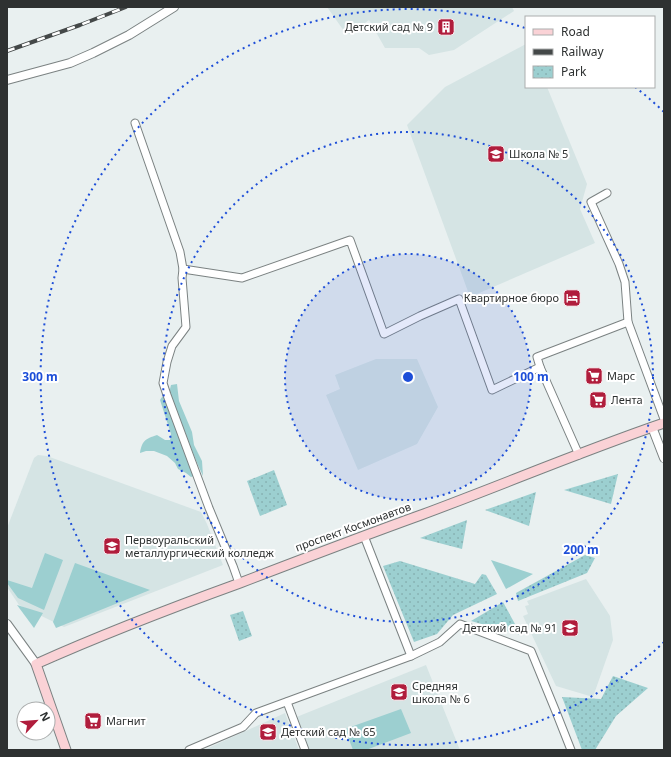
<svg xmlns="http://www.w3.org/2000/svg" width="671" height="757" font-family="'Noto Sans',sans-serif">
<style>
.built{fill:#d5e4e4}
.green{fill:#9ccfd0}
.park{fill:url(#park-dots)}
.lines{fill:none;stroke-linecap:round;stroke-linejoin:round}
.minor-casing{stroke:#7b8282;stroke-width:9}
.tertiary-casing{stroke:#7b8282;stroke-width:10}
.secondary-casing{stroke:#7b8282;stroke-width:11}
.minor{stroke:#fff;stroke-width:7}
.tertiary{stroke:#fff;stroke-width:8}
.secondary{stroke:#fad2d6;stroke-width:9}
.rail-casing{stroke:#444848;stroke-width:4}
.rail{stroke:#fff;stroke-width:2.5;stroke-dasharray:8;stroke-linecap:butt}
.ring{fill:none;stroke:#1d4ed8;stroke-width:2;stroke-dasharray:2 4}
.labels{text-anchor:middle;stroke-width:4;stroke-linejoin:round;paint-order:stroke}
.poi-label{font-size:11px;fill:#2e3131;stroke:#fff;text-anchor:start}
.street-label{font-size:11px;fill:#2e3131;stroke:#fff}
.centre{fill:#1d4ed8;stroke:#fff;stroke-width:2}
.ring-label{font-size:12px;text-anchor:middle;font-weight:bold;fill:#1d4ed8;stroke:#fff;stroke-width:4;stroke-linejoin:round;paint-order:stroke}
</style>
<defs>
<pattern id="park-dots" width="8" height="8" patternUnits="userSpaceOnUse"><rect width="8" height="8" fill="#9ccfd0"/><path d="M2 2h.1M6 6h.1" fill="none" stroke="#87b2b3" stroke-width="1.8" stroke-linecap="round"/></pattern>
</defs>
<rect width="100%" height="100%" fill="#e9f0f0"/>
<g class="built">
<path d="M327 7H512L514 11 454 50 429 55 419 48H385L369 20 350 34 344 31Z"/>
<path d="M526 44V87H547L587 184 580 209 595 243 470 297 407 125 445 87Z"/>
<path d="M376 359H417L438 407 417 444 358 470 326 395 340 389 335 375Z"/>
<path d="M38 455 47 456 201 512 207 524 223 565 64 627 19 605 7 587V528L34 458Z"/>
<path d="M586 579 610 616 613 640 593 697 556 686 523 616 528 614 525 606 529 605 527 601Z"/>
<path d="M426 665 460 750H307L294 718Z"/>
<path d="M285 713 299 750H204Z"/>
</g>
<g class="green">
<path d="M177 384 179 401 192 432 194 445 202 461 203 476C190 449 182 420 169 393L171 385Z"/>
<path d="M162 397H166L194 476 191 477 186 473 178 469 175 463 167 456 154 451H146L140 453C142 441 145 439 157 435L165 440H170L171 434 160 400Z"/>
<path d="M45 553 63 560 44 610 18 598 7 583V580L32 588Z"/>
<path d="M491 560 533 574 506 589Z"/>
<path d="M75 563 150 590 56 628 53 622Z"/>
<path d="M17 605 43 613 34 628Z"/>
<path d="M401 709 411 733 366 750H353L345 729Z"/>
</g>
<g class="park">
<path d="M274 470 287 505 260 516 247 481Z"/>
<path d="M618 474 611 504 564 490Z"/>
<path d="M536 492 529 526 485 510Z"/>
<path d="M467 520 462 549 420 538Z"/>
<path d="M585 555 595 558 587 573 518 601 516 593Z"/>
<path d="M400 561 475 584 482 574 486 575 497 594 453 615 437 634 414 642 383 566Z"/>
<path d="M503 602 521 635 471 621Z"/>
<path d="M243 611 252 636 239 641 230 615Z"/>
<path d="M613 676 648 688 616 716 595 750H582L562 697 601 699Z"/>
</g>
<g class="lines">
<defs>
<g id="minor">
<path d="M135 123 180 252 183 269 182 278 186 327 172 346 167 362 163 383 167 395 209 508 233 566 239 583"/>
<path d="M607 193 591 202 619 264 625 282 628 322 664 419"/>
<path d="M183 269 242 278 350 240 384 334 420 316 459 299 492 390 540 367 579 455"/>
<path d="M540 367 537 357 628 322"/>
<path d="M364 536 411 656"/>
<path d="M287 702 305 750"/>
<path d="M189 750 243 727 256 713 411 656 440 642 460 624 531 651 556 712 571 750"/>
</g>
<g id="tertiary">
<path d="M7 80 70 63 93 53 129 35 174 7"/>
<path d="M652 427 664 458"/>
<path d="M7 624 36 664"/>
</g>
<path id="secondary" d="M66 750 36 664C103 634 171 608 240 583 300 560 360 537 421 515 502 485 582 451 664 423"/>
</defs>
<use href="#minor" class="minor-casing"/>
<use href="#tertiary" class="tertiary-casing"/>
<use href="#secondary" class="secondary-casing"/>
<use href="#minor" class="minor"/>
<use href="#tertiary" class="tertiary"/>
<use href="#secondary" class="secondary"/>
<defs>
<path id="rail" d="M7 51 80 25 126 7"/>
</defs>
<use href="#rail" class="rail-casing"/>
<use href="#rail" class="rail"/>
</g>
<circle cx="408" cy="377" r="123" fill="#1d4ed8" fill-opacity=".12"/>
<g class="ring">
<circle cx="408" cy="377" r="123"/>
<circle cx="408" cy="377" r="245"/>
<path d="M664 642A368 368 0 1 1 525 28M635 87A368 368 0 0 1 664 112"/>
</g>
<defs>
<symbol id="building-square" viewBox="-11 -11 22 22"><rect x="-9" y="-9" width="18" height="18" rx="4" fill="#b01d3c" stroke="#fff"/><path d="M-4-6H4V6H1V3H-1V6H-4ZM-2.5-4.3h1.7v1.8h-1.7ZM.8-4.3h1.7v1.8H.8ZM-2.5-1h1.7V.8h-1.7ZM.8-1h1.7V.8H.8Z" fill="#fff"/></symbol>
<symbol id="school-square" viewBox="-11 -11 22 22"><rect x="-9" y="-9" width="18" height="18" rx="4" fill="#b01d3c" stroke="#fff"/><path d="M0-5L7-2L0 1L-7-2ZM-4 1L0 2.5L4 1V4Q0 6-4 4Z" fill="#fff"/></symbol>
<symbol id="hotel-square" viewBox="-11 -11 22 22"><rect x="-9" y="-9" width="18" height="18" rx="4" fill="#b01d3c" stroke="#fff"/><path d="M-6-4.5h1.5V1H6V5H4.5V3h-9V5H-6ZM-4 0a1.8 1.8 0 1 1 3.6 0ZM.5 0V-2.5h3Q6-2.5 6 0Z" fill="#fff"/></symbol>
<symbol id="supermarket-square" viewBox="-11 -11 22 22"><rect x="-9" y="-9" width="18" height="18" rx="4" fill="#b01d3c" stroke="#fff"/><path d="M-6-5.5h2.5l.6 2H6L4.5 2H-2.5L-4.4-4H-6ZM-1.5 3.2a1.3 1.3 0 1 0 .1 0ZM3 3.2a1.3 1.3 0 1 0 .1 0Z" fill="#fff"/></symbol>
<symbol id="university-square" viewBox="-11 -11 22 22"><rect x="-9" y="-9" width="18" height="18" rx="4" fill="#b01d3c" stroke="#fff"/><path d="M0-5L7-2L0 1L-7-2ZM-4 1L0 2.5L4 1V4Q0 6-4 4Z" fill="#fff"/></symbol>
</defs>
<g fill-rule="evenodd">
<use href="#building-square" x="436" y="17" width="20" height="20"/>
<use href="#school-square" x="486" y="144" width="20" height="20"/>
<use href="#hotel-square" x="562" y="288" width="20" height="20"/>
<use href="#supermarket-square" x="584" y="366" width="20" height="20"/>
<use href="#supermarket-square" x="588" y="390" width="20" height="20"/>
<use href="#university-square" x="102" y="536" width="20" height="20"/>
<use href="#school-square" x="560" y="618" width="20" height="20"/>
<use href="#school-square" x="389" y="682" width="20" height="20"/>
<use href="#supermarket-square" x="83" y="711" width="20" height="20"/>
<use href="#school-square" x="258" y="722" width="20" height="20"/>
</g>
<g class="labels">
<g class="poi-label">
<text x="433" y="31" text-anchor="end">Детский сад № 9</text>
<text x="509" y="158">Школа № 5</text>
<text x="559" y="302" text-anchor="end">Квартирное бюро</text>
<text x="607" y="380">Марс</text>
<text x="611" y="404">Лента</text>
<text x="125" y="544">Первоуральский<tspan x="125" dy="13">металлургический колледж</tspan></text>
<text x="557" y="632" text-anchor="end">Детский сад № 91</text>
<text x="412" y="690">Средняя<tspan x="412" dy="13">школа № 6</tspan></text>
<text x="106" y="725">Магнит</text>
<text x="281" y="736">Детский сад № 65</text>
</g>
<g class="street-label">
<text transform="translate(353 527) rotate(-20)" y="4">проспект Космонавтов</text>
</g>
</g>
<circle cx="408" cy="377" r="6" class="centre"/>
<g class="ring-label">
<text x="531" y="381">100 m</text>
<text x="40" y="381">300 m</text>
<text x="581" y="554">200 m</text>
</g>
<rect width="671" height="757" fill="none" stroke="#2e3131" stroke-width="16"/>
<rect x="525" y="16" width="130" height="72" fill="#ffffff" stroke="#abadad"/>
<rect x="533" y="29" width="20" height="6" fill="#fad2d6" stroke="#abadad"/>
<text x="561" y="36" font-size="12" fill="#2e3131">Road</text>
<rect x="533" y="49" width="20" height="6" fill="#444848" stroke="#abadad"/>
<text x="561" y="56" font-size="12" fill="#2e3131">Railway</text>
<rect x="533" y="66" width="20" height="12" fill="url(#park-dots)" stroke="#abadad"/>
<text x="561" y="76" font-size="12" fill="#2e3131">Park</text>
<g transform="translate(36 721) rotate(64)"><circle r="19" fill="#ffffff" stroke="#abadad"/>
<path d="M0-3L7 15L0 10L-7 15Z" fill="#b01d3c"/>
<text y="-6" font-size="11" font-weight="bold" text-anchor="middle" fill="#2e3131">N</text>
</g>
</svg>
